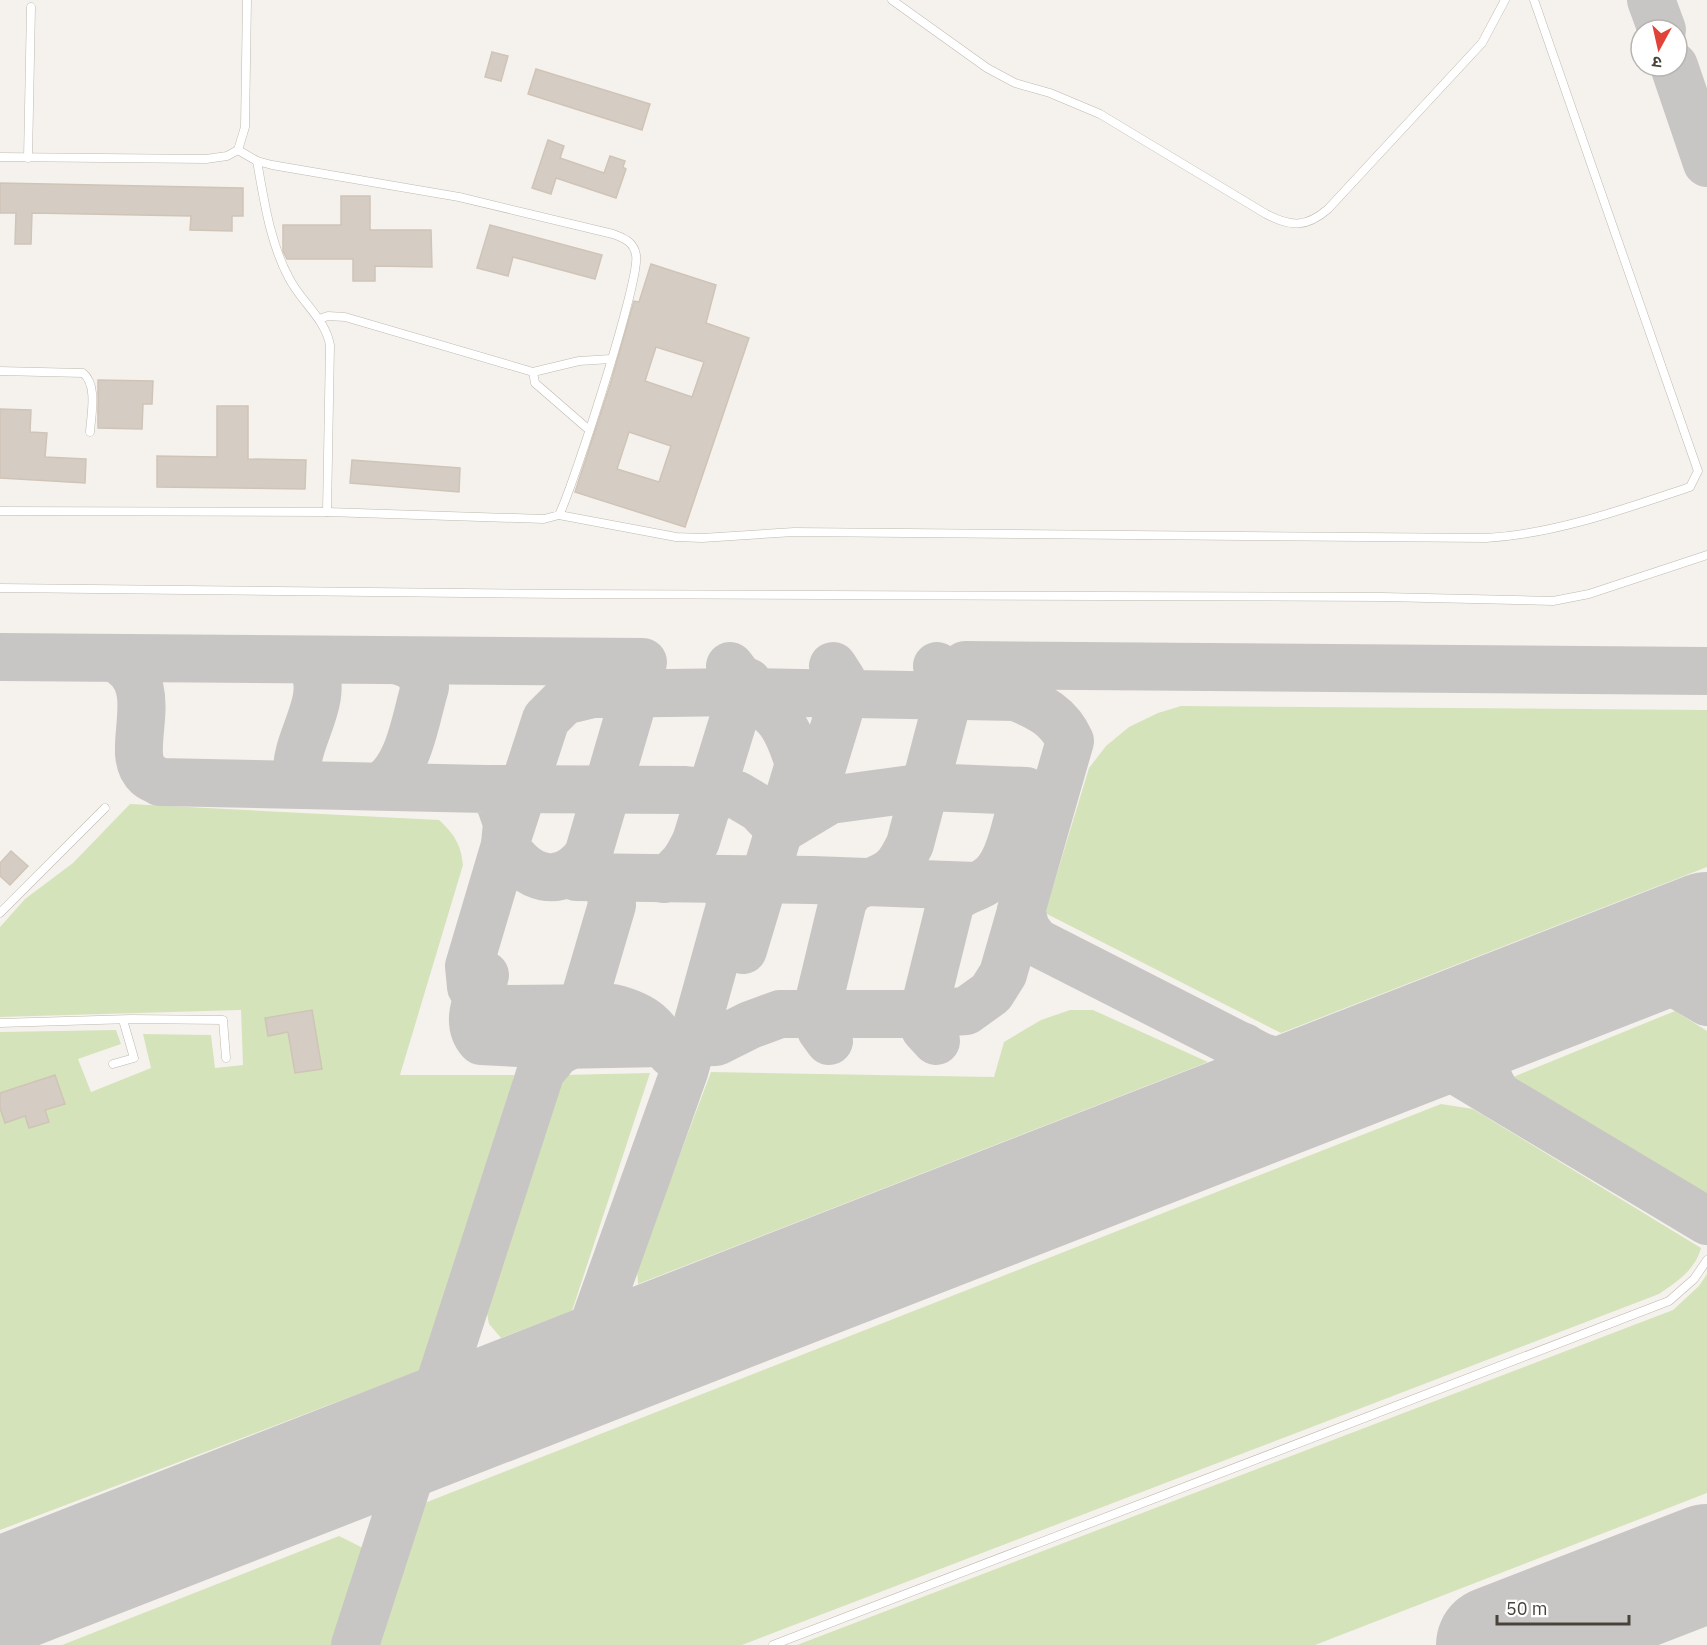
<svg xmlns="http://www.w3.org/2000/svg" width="1707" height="1645" font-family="'IBM Plex Sans','Noto Sans Devanagari',sans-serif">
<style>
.green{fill:#d5e3bb}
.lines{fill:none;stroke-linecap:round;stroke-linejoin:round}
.taxiway{stroke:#c8c6c4;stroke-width:48}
.runway{stroke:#c8c6c4;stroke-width:118}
.building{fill:#d5cdc3;stroke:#cfc4b7;stroke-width:1.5;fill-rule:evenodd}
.service-casing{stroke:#bfb9b0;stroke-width:9}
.service{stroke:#fff;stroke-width:8}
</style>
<rect width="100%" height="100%" fill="#f5f2ed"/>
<g class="green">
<path d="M1181 706 1707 710V867L1281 1033 1045 913 1089 768 1106 746 1129 727 1158 713Z"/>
<path d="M130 804 439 820C454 834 461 844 463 865L400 1075H514L510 1102 426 1368 0 1530V1032L116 1030 121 1044 78 1059 91 1092 151 1068 143 1034 211 1035 215 1068 243 1065 241 1010 0 1017V927L25 899 73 863Z"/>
<path d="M1070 1010H1093L1208 1062 638 1284 637 1268 711 1072 994 1077 1004 1042 1041 1020Z"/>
<path d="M1675 1011 1707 1031V1197L1513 1077Z"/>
<path d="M650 1073 572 1311 501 1338 489 1324 485 1302 562 1075Z"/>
<path d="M1441 1104 1473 1109 1701 1248C1695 1270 1678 1281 1659 1294L742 1645H378L422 1504Z"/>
<path d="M1707 1274V1493L1315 1645H797L1673 1310 1699 1286Z"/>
<path d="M339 1536 363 1548 331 1645H62Z"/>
</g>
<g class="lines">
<g class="taxiway">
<path d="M1651 0 1662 30"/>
<path d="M1674 66 1707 163"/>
<path d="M0 657 643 662"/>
<path d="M114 658C168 684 121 751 148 775 151 778 157 780 160 782L486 789 499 800 507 823 505 845 469 966 471 987 479 1000 495 1009 613 1008C646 1016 653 1026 671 1053"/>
<path d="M303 660 313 665C330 703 295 737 297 775L307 785"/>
<path d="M965 665 1707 671"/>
<path d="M381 786C410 767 415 720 425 687 421 672 414 665 399 661"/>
<path d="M491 789 683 790 737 795 759 808 780 830 830 800 926 787 1026 791 1039 803 1044 813 1043 833"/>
<path d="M809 810 845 692 842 680 833 666"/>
<path d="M576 877 812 880 976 886"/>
<path d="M664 879C681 870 688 858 696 841L742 692 740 679 730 666"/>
<path d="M871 882C894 873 899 867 910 844L949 695 948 684 937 666"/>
<path d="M1021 910 1026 929 1036 942 1262 1057 1298 1068 1332 1072 1403 1057 1427 1058 1447 1065 1707 1221"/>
<path d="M743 950 799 764C786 723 779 713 742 692L748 682"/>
<path d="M1608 971 1637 968 1659 974 1707 1002"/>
<path d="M485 975C478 998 464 1022 481 1041L557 1045 570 1032 579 1017 612 905 610 889 596 876"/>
<path d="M1705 1000C1700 997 1693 993 1690 988 1678 969 1691 945 1707 935"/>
<path d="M829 1041 821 1030 816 1013 843 901 851 889 865 882"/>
<path d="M936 1041 925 1029 923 1014 951 901C962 890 976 889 988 880 1009 866 1014 830 1021 807"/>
<path d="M557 1045 716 1042 750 1025 780 1014H923L966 1011 991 993 1003 974 1070 741C1059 716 1040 707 1016 697L742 692 593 694 564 701 546 719 505 845C526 879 561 892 588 855L635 694C631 677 626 670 610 662"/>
<path d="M1497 1095C1474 1057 1477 1030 1515 1006"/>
<path d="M1200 1129C1233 1113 1282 1090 1244 1047"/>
<path d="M604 1297C604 1332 624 1342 655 1341"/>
<path d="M551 1382 583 1348 592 1329 684 1072 732 899 718 879"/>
<path d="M420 1465C441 1431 459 1420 495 1404"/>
<path d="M335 1466C371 1447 411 1432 430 1394"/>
<path d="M355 1645 541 1071 557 1052 570 1045"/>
</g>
<g class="runway">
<path d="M0 1597 1707 931"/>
<path d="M1495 1645 1707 1563"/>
</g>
</g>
<g class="building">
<path d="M492 52 508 56 501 81 485 77Z"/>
<path d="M536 69 650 104 642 130 528 94Z"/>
<path d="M548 140 564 146 560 158 604 173 610 156 625 161 623 167 626 169 616 198 556 178 551 194 532 188Z"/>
<path d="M0 183 243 188V216H232V231L190 230 191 216 32 213 31 244H15L16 213H0Z"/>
<path d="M341 196H370V230H431L432 267 375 266V281H353V259H287L283 251V225H341Z"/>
<path d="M490 225 602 255 595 279 513 257 508 276 477 268Z"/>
<path d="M651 264 716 285 706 323 749 338 685 527 575 492 610 385 634 301 639 302ZM656 347 704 362 692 397 645 381ZM629 432 671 446 659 482 617 469Z"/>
<path d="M98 380 153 381 152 404H143L142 429 98 428Z"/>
<path d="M217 406H248V459L306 460 305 489 157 487V456L217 457Z"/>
<path d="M0 409 31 410 30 432 47 433 45 457 86 459 85 483 0 478Z"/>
<path d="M352 460 460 468 459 492 350 483Z"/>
<path d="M11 851 28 866 10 885 0 876V863Z"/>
<path d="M312 1010 322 1069 295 1073 288 1032 268 1036 265 1018Z"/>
<path d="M55 1075 65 1104 45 1110 49 1122 29 1128 25 1116 5 1123 0 1108V1093Z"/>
</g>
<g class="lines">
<defs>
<g id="service">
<path d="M892 0 987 68 1015 83 1050 93 1100 114 1266 214C1291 227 1306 228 1328 209L1482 43 1505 0"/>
<path d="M0 157 206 159 227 156 238 150 245 127 247 0"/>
<path d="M28 158 31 7"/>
<path d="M257 161C264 200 270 243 289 278 301 302 325 318 330 345L327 512"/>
<path d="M319 319 328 316 345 317 533 372"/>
<path d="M0 371 83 373C98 385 91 415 90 432"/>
<path d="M588 429 535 383 533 372 579 361 611 359"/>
<path d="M0 511 327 512 544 519 559 515C573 487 641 278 636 255 634 242 624 238 613 234L459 197 272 165 257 161 238 150"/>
<path d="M559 515 676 537 702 538 794 532 1486 538C1555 534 1624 509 1690 487L1698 471 1534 0"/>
<path d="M0 588 565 594 1383 597 1553 601 1589 594 1707 555"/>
<path d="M0 913 105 808"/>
<path d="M0 1023 131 1019 223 1020 226 1058"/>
<path d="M113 1064 134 1058 123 1020"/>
<path d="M773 1645 1669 1301 1694 1279 1707 1260"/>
</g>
</defs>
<use href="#service" class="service-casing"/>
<use href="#service" class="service"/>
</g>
<g transform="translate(1659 48) rotate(188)"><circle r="28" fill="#ffffff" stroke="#b6b3b1" stroke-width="1.5"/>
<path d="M0-4.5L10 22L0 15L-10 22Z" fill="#e14338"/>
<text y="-9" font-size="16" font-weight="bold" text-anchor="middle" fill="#48423b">उ</text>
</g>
<path d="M1497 1615v9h132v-9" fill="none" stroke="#48423b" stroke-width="3"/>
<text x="1506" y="1615" font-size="18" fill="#48423b" stroke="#ffffff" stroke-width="4.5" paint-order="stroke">50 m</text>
</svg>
